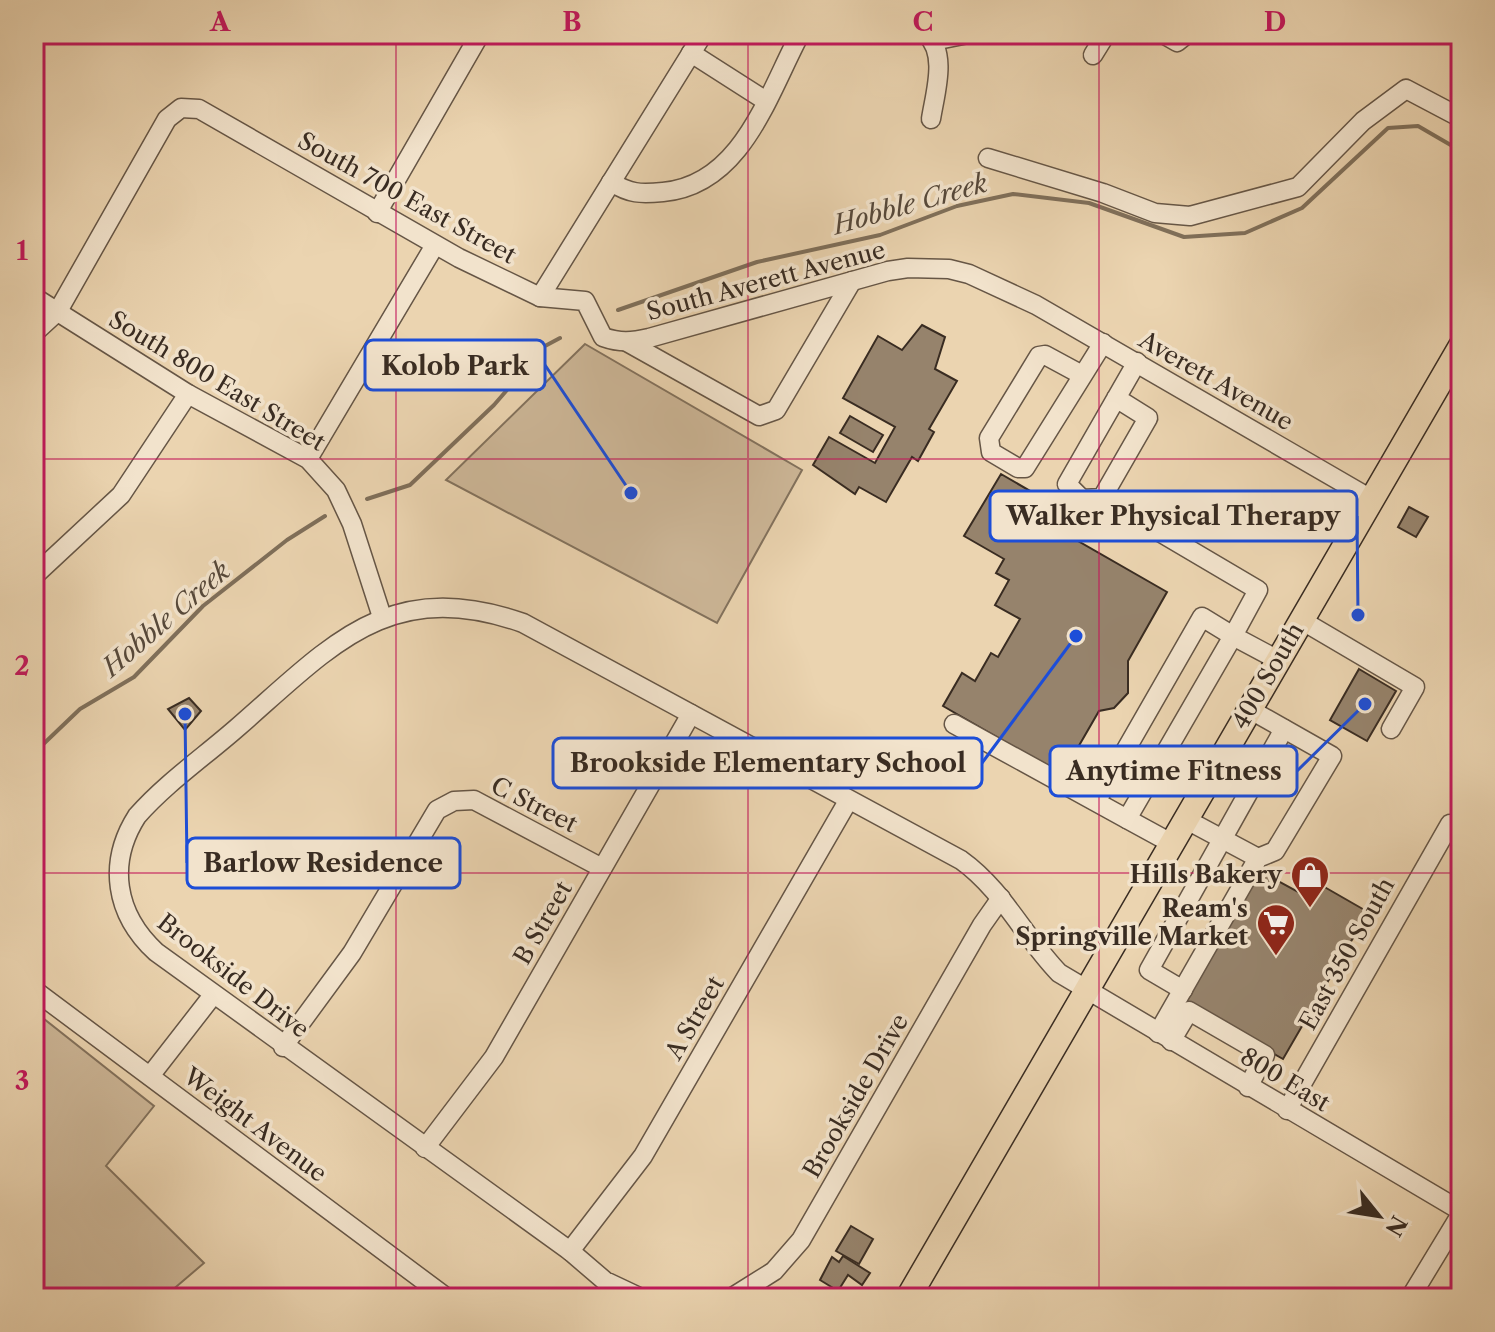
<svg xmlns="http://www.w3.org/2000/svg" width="1495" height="1332" font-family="'Libre Caslon Text',serif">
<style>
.green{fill:#cdb798;stroke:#83725d;stroke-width:2}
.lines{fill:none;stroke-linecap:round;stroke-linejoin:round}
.stream{stroke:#7f6f5a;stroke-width:4}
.building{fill:#96836c;stroke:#392c22;stroke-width:2}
.minor-casing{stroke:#665646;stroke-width:21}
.major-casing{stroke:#392c22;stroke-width:27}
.minor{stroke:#f2e3cc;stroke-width:18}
.major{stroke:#ebd4b0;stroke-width:24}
.grid{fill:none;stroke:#c2185b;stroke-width:2;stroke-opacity:0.55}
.labels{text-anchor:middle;stroke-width:7;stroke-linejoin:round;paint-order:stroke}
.street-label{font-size:24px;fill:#392c22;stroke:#f2e3cc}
.poi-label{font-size:24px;font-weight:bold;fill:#392c22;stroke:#f2e3cc;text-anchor:end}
.water-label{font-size:26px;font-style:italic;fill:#56483a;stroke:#f2e3cc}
.leader{fill:none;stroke:#1d4ed8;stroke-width:3}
.callout-dot{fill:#1d4ed8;stroke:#f2e3cc;stroke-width:3}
.callout{fill:#f2e3cc;stroke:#1d4ed8;stroke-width:3}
.callout-label{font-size:26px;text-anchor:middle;font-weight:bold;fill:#392c22}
.neatline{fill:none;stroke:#c2185b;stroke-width:3}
.grid-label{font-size:26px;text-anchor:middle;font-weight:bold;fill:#c2185b}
</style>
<rect width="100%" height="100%" fill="#ebd4b0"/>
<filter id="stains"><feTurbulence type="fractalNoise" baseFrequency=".0025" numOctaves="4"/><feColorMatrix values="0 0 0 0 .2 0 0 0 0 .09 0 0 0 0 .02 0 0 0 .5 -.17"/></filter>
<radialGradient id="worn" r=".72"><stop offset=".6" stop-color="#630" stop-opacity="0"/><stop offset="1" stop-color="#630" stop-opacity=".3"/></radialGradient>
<g class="green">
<path d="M585 344 802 470 717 623 446 480Z"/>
<path d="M34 1011 154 1106 106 1166 204 1263 163 1298H34Z"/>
</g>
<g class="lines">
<g class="stream">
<path d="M618 310 757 262 880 235 957 206 1013 194 1089 203 1184 237 1245 233 1302 208 1388 128 1418 126 1461 151"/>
<path d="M367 499 410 485 494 405 545 346 560 338"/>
<path d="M34 753 80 709 134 677 203 606 287 540 325 516"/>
</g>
</g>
<g class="building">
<path d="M922 325 945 337 935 369 957 381 929 429 934 432 918 461 912 457 886 502 859 487 855 494 813 465 829 437 875 463 895 427 843 398 878 336 902 350Z"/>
<path d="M850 416 883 435 873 452 840 433Z"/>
<path d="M1001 474 1068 513 1059 530 1167 592 1128 661V693L1114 708 1099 711 1062 775 943 706 962 673 975 681 991 653 998 657 1020 619 995 605 1009 580 996 573 1004 559 964 536Z"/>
<path d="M1409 507 1428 517 1416 537 1398 527Z"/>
<path d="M1359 669 1396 691 1367 741 1330 720Z"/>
<path d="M189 698 201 711 185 730 168 709Z"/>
<path d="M1260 871 1298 892 1307 877 1368 912 1283 1059 1184 1003Z"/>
<path d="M851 1226 873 1239 859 1264 836 1251Z"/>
<path d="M843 1256 870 1273 862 1285 848 1275 838 1291 820 1280 832 1257 839 1262Z"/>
</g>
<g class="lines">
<defs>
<g id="minor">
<path d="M926 34C948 53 935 93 931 119"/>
<path d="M1163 34 1177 42 1187 34"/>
<path d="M933 41 968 34"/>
<path d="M691 53 766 101"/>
<path d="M1093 55 1106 34"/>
<path d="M988 158 1103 193 1155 213 1190 216 1298 187 1363 121 1406 89 1461 118"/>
<path d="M611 182C630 194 640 194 663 192 742 185 768 94 800 34"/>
<path d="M377 213 480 34"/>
<path d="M34 297 188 394 308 459 336 490 352 524 382 617"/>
<path d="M540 297 703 34"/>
<path d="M34 333 58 311 167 119 181 108 199 109 459 258 540 297 585 301 603 337C620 343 632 342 649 338L888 271 908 268 949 269 969 274 1036 305 1371 499"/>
<path d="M627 342 759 416 776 410 852 281"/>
<path d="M1082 375 1045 355 1039 356 989 438 991 452 1018 468H1025L1103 343"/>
<path d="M1116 398 1148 418 1102 498 1082 499 1067 484 1137 362"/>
<path d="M308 459 435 245"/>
<path d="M1102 498 1258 590 1233 636 1278 660"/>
<path d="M34 576 121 495 188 394"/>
<path d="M1301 620 1415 687 1391 729"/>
<path d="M954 724 1127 819"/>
<path d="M1097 800 1202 617 1233 636 1127 819 1171 843"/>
<path d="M1185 819 1258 858"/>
<path d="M34 990 447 1298"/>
<path d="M1183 990 1149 970 1284 729"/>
<path d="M1158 1033 1258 858 1275 851 1332 756 1249 709"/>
<path d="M1171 1041 1189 1011 1265 1055 1248 1087"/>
<path d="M283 1047 352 953 437 810 454 801 474 800 602 868"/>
<path d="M150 1076 213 995"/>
<path d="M1287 1110 1450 824"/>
<path d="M425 1148 494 1057 691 714"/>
<path d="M570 1251 643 1156 848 801"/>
<path d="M641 1298 605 1281 570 1251 156 952C115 914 107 863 137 816 166 783 205 756 238 727 332 645 389 576 523 623L961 860C1003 890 1024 937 1059 973L1461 1211"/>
<path d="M731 1298 774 1271 801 1240 982 925 1001 898"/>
<path d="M1410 1298 1461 1214"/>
</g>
<path id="major" d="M908 1298 1461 346"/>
</defs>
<use href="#minor" class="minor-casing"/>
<use href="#major" class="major-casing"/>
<use href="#minor" class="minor"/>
<use href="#major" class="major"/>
</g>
<path class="grid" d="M396 34V1298M748 34V1298M1099 34V1298M34 459H1461M34 873H1461"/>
<defs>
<symbol id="shop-pin" viewBox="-11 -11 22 30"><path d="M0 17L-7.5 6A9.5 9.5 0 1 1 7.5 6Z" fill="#8f2418" stroke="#f2e3cc"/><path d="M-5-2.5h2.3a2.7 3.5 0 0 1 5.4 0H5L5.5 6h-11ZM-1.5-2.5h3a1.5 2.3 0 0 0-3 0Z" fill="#fff"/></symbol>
<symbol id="supermarket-pin" viewBox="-11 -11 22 30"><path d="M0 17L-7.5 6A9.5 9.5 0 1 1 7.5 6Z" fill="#8f2418" stroke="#f2e3cc"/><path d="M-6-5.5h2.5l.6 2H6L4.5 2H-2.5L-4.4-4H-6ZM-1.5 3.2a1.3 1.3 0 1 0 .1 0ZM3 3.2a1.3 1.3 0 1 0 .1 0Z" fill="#fff"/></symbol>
</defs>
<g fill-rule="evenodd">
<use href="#shop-pin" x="1288" y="853" width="44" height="60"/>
<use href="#supermarket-pin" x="1254" y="901" width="44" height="60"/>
</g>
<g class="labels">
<g class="street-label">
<text transform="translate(407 198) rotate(29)" y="8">South 700 East Street</text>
<text transform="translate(766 281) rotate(-15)" y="8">South Averett Avenue</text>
<text transform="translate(217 381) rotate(31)" y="8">South 800 East Street</text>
<text transform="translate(1216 381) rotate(30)" y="8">Averett Avenue</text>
<text transform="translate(1268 676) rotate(-60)" y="8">400 South</text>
<text transform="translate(534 805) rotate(27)" y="8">C Street</text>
<text transform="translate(543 923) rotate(-60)" y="8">B Street</text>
<text transform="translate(1347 954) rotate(-61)" y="8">East 350 South</text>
<text transform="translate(233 976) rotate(38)" y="8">Brookside Drive</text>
<text transform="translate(695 1018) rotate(-60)" y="8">A Street</text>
<text transform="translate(1285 1080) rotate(31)" y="8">800 East</text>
<text transform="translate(856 1096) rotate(-60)" y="8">Brookside Drive</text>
<text transform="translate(255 1125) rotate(37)" y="8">Weight Avenue</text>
</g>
<g class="poi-label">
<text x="1282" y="883">Hills Bakery</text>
<text x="1248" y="917">Ream's<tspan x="1248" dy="28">Springville Market</tspan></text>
</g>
<g class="water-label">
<text transform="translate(910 204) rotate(-16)" y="9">Hobble Creek</text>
<text transform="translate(166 619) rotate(-41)" y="9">Hobble Creek</text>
</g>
</g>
<path class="leader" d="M631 493L545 365M1358 615L1357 516M1076 636L982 763M1365 704L1297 771M185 714L187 863"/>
<g class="callout-dot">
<circle cx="631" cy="493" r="8"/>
<circle cx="1358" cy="615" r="8"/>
<circle cx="1076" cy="636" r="8"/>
<circle cx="1365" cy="704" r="8"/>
<circle cx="185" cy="714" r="8"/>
</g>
<g class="callout">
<rect x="365" y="340" width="180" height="50" rx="8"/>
<rect x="990" y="491" width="367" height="50" rx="8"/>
<rect x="553" y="738" width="429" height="50" rx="8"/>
<rect x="1050" y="746" width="247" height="50" rx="8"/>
<rect x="187" y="838" width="273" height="50" rx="8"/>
</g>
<g class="callout-label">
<text x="455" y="375">Kolob Park</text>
<text x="1173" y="525">Walker Physical Therapy</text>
<text x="768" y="772">Brookside Elementary School</text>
<text x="1174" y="780">Anytime Fitness</text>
<text x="323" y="872">Barlow Residence</text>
</g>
<rect width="1495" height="1332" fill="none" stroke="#ebd4b0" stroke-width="88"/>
<g transform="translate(1379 1216) rotate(120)" stroke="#f2e3cc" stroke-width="6" paint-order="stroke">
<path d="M0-6L14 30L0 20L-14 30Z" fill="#392c22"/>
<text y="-12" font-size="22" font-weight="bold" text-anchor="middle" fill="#392c22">N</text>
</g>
<rect x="44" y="44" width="1407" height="1244" class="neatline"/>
<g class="grid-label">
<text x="220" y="31">A</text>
<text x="572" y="31">B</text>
<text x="923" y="31">C</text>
<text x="1275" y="31">D</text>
<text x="22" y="260">1</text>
<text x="22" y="675">2</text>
<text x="22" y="1090">3</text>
</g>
<rect width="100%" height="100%" filter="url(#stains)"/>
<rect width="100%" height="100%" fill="url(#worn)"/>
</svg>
